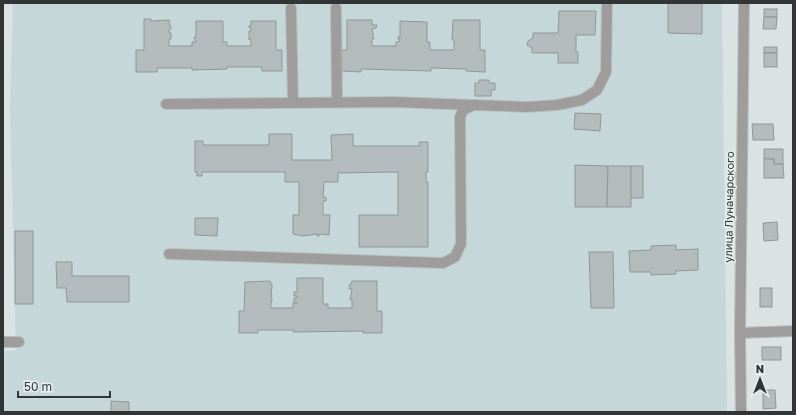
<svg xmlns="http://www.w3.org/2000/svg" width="796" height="415" font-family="'Golos Text',sans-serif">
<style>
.built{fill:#c6d7da}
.building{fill:#b3bbbd;stroke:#8f9798}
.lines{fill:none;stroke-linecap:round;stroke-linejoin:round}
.minor-casing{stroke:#b8bfc1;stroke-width:12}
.minor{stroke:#9f9d9b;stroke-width:10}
.labels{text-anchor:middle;stroke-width:3;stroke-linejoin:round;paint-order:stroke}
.street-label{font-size:11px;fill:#323536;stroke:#e7f0f1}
</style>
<rect width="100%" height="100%" fill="#dae2e4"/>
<path class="built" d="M13 3H722L727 412H3V351L16 350 10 107Z"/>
<g class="building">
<path d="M668 3H702V34L668 33Z"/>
<rect x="764" y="9" width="13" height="8"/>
<path d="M559 11H596L595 35H576V52H578V63H558V53H532V48L527 45 528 41 533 38V33H558Z"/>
<path d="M764 17H777L776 29H763Z"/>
<path d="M144 19H151V21L169 20 170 26H171V29H169V32L171 33V39H169V46H192V42H196L194 37H196V21H223V42H227V46H251V39L249 40V31H251V27L249 28V26L251 25V21H276V50H282V71H262V67H227V69L192 70V68H157V72H136V50H144Z"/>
<path d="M347 20H372V25H377L376 28 372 29 374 39H372V46H396V42H399L400 39H398V37H400V21L427 22V42H430V50H454V40H452L453 20H480V50H485V72L466 71V69L431 68V71L361 69V72L342 71V50H347Z"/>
<rect x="764" y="47" width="13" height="6"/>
<rect x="764" y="53" width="13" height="14"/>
<path d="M479 80H489V83H495V90H491V96H475V83H479Z"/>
<path d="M575 113 601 114 600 131 574 129Z"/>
<path d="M752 124H773L774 140H753Z"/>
<path d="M269 134H292V160H332L331 135 353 134V146H420L419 142H428V172H426V182H428V247H359V215H398V172L338 173V182H324L323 197H326V201H323V215H330L329 235 319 234V236H317V234L303 236 293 234V215H299V182H285V172H202V176H197V172H195V141H203V145H269Z"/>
<path d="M764 149H783V164H774V159H764Z"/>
<path d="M764 159H774V164H783L784 178H764Z"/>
<path d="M575 165 608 166 607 207H575Z"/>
<path d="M608 166H631V207H607Z"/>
<rect x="631" y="166" width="12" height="32"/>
<rect x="728" y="173" width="7" height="6"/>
<path d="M195 218H218L217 236 195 235Z"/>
<path d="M777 222 778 240 764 241 763 223Z"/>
<rect x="15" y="231" width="18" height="73"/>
<path d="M676 245V250L698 249V270L676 271V274L651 275V272H630L629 251 651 250V246Z"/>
<path d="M589 252H613L614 308H591Z"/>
<path d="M56 262H72V276H129V302H67L66 288H57Z"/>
<path d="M297 278H323V304H328V308H352V300H350L352 289H349L350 284H351L352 281H377V311H382V333H363V331L293 332V330H258V333H239V311H244L245 282 270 281 271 284H272V289H271L272 301H271V308H293V303H297L294 302V298H297V296H294V292H297Z"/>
<rect x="760" y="288" width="12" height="19"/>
<rect x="762" y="347" width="19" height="13"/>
<path d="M763 390H775L776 408 763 409Z"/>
<path d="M111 401 129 402V412H111Z"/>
</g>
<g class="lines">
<defs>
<g id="minor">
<path d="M291 8 293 103"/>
<path d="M336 8 337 102"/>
<path d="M166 104 395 102 472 105"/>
<path d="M169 254 443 263 455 257 461 244 460 117 463 110 474 105 527 107 557 105 582 100 597 90 606 72 607 3"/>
<path d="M740 333 793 331"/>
<path d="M3 342H19"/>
<path d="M741 412 740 333 744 3"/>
</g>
</defs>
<use href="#minor" class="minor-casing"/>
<use href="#minor" class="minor"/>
</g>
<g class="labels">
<g class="street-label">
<text transform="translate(729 207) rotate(-89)" y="4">улица Луначарского</text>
</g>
</g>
<rect width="796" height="415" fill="none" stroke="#323536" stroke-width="8"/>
<g transform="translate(760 379)" stroke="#e7f0f1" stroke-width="3" paint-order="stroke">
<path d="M0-3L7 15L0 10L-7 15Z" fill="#323536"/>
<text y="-6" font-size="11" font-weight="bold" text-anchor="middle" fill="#323536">N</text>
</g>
<path d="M18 391v6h92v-6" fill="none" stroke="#323536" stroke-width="2"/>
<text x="24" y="391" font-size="12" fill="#323536" stroke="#e7f0f1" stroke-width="3" paint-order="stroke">50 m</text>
</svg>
